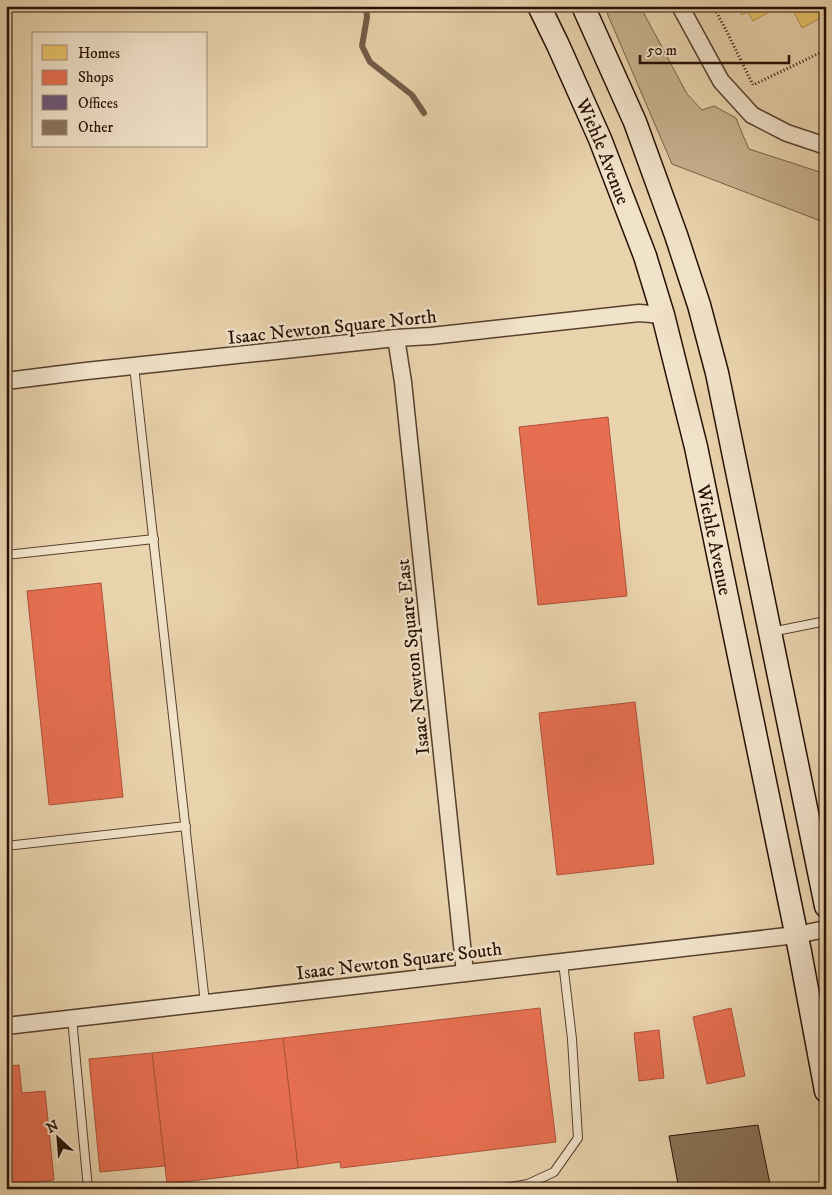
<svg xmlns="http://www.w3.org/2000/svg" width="832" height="1195" font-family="'IM FELL DW Pica',serif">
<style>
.green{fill:#c8b290;stroke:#77604a}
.homes{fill:#e9c46a;stroke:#ae8e4b}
.shops{fill:#e76f51;stroke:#ad523a}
.offices{fill:#6d597a;stroke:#584357}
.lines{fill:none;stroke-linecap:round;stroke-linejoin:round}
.stream{stroke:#735c47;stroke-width:6}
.building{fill:#8b755c;stroke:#260f04}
.service-casing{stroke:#57402e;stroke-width:10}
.minor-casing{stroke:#57402e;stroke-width:19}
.secondary-casing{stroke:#260f04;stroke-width:25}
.path{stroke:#260f04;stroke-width:3;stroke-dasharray:1 2.5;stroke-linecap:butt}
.service{stroke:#f1e2ca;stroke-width:8}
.minor{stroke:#f1e2ca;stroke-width:16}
.secondary{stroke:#f1e2ca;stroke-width:22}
.labels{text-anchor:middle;stroke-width:5;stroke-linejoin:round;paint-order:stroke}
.street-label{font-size:19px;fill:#260f04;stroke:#f1e2ca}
</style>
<rect width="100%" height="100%" fill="#e9d3ad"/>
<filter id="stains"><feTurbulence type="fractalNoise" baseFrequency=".004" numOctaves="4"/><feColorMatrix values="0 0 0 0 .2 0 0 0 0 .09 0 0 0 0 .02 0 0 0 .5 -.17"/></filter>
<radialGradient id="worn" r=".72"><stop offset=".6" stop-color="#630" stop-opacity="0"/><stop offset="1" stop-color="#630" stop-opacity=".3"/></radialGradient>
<path class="green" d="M604 6H640L687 94 702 110 714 106 736 118 742 133 749 149 826 174V223L672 164Z"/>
<g class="homes">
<path d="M737 6H780L753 21 748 12 742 15Z"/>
<path d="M791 6H826V15L802 28Z"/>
</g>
<g class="shops">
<path d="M608 417 627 596 538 605 519 427Z"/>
<path d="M101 583 123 797 49 805 27 591Z"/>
<path d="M635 702 654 864 557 875 539 713Z"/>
<path d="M540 1008 556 1142 341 1168 340 1162 298 1168 283 1038Z"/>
<path d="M731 1008 745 1076 707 1084 693 1017Z"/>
<path d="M659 1030 664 1078 639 1081 634 1033Z"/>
<path d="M283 1038 298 1168 167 1184 152 1053Z"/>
<path d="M152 1053 165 1166 100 1172 89 1059Z"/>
<path d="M19 1065 22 1093 45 1091 54 1180 6 1185V1066Z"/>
</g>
<path class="offices" d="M826 346V368L823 353 825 349 824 348Z"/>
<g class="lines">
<path class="stream" d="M366 6 367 17 362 46 370 62 412 95 424 113"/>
</g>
<path class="building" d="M758 1125 771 1189H679L669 1136Z"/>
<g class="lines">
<defs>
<g id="service">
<path d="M134 366 205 1003"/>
<path d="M6 555 154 539"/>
<path d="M771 632 826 621"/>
<path d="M6 846 186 826"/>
<path d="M72 1018 88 1189"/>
<path d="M497 1189 528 1184 554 1172 578 1138 572 1039 563 962"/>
</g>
<g id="minor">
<path d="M680 6 721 81 752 115 787 133 826 146"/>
<path d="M396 338 403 382 465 973"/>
<path d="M6 381 86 371 266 352 396 338 431 336 639 313 663 315"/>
<path d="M6 1026 796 935 826 929"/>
</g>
<g id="secondary">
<path id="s1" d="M539 6 558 45 600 139 645 256 663 315 696 447 800 952 826 1091"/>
<path d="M583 6 635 122 676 235 699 305 717 373 826 906"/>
</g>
</defs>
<use href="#service" class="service-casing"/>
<use href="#minor" class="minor-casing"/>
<use href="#secondary" class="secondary-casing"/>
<path class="path" d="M713 6 727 32 753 85 826 50"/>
<use href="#service" class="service"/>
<use href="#minor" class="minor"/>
<use href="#secondary" class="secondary"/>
</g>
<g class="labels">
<g class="street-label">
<text dy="7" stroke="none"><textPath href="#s1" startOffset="159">Wiehle Avenue</textPath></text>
<text transform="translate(332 326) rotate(-6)" y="7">Isaac Newton Square North</text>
<text dy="7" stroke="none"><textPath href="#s1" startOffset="564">Wiehle Avenue</textPath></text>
<text transform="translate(412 657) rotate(-96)" y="7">Isaac Newton Square East</text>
<text transform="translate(399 960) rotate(-7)" y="7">Isaac Newton Square South</text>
</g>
</g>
<rect width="832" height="1195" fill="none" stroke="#e9d3ad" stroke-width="25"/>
<rect x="8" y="8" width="817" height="1180" fill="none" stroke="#260f04" stroke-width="2.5"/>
<rect x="12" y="12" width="807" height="1170" fill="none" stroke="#260f04"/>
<rect x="32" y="32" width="175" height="115" fill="#f1e2ca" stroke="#a08e7b"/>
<rect x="42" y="45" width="25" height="15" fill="#e9c46a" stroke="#a08e7b"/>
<text x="78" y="58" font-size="15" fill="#260f04">Homes</text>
<rect x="42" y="70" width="25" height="15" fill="#e76f51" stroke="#a08e7b"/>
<text x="78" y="82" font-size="15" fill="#260f04">Shops</text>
<rect x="42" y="95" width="25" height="15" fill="#6d597a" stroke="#a08e7b"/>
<text x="78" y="108" font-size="15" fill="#260f04">Offices</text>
<rect x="42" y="120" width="25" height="15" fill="#8b755c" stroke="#a08e7b"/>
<text x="78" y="132" font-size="15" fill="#260f04">Other</text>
<g transform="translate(58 1138) rotate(334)" stroke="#f1e2ca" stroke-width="4" paint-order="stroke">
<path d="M0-4L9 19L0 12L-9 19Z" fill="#260f04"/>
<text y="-8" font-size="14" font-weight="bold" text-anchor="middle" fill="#260f04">N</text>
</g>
<path d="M640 55v8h149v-8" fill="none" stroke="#260f04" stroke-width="2.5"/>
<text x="647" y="55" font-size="15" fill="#260f04" stroke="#f1e2ca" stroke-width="4" paint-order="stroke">50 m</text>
<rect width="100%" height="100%" filter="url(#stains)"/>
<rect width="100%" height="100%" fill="url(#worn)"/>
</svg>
